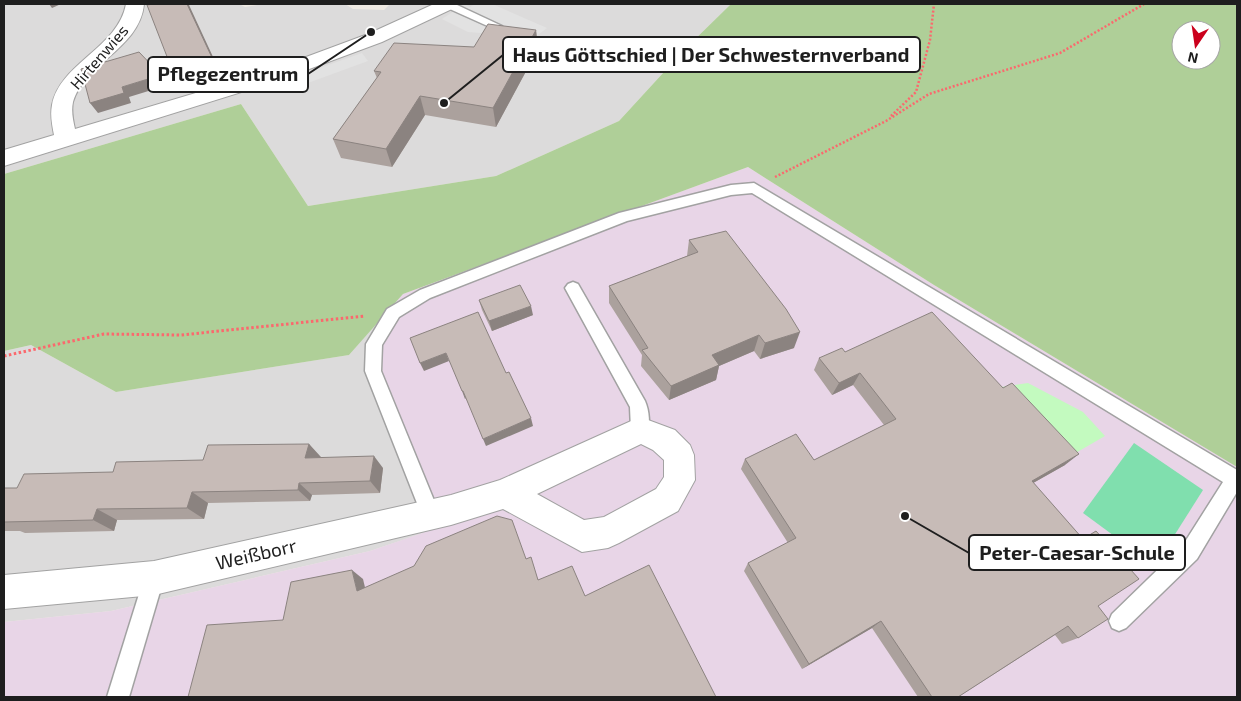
<svg xmlns="http://www.w3.org/2000/svg" width="1241" height="701" font-family="'Exo 2',sans-serif">
<style>
.residential{fill:#dcdbdb}
.industrial{fill:#e8d5e7}
.forest{fill:#afcf98;fill-rule:evenodd}
.park{fill:#c3fabf}
.pitch{fill:#80dfae}
.parking{fill:#e2e2e2}
.lines{fill:none;stroke-linecap:round;stroke-linejoin:round}
.service-casing{stroke:#a2a2a2;stroke-width:3}
.minor-casing{stroke:#a2a2a2;stroke-width:2}
.path-far1{stroke:#fb686d;stroke-width:2.5;stroke-dasharray:2 2;stroke-linecap:butt}
.path{stroke:#fb686d;stroke-width:3;stroke-dasharray:2.5 2.5;stroke-linecap:butt}
.service{fill:#fff;fill-rule:evenodd}
.minor{fill:#fff;fill-rule:evenodd}
.wall{fill:#aba19d}
.shaded-wall{fill:#8b8380}
.building{fill:#c7bbb7;stroke:#8b8380}
.labels{text-anchor:middle;stroke-width:4;stroke-linejoin:round;paint-order:stroke}
.far-street-label{font-size:16px;fill:#1e1e1e;stroke:#fff}
.street-label{font-size:19px;fill:#1e1e1e;stroke:#fff}
.leader{fill:none;stroke:#1e1e1e;stroke-width:2}
.callout-dot{fill:#1e1e1e;stroke:#fff;stroke-width:2}
.callout{fill:#fff;stroke:#1e1e1e;stroke-width:2}
.callout-label{font-size:20px;text-anchor:middle;font-weight:bold;fill:#1e1e1e}
</style>
<rect width="100%" height="100%" fill="#efeae3"/>
<g class="residential">
<path d="M4 4H239L245 7 263 4H345L353 9 384 10 390 4H731L686 48 619 121 496 176 308 206 241 104 4 174Z"/>
<path d="M375 325 385 384 441 527 370 551 111 611 4 622V351L31 345 116 392 349 355Z"/>
</g>
<path class="industrial" d="M748 167 934 285 1237 467V697H4V622L111 611 370 551 440 527 385 384 375 325 403 294Z"/>
<path class="forest" d="M731 4H1237V467L934 285 748 167 403 294 349 355 116 392 31 345 4 351V174L241 104 308 206 496 176 619 121 686 48ZM1181 30H1211V60H1181Z"/>
<path class="park" d="M1028 383 1083 412 1105 436 1067 458 1001 387Z"/>
<path class="pitch" d="M1134 443 1203 490 1155 566 1083 513Z"/>
<g class="parking">
<path d="M465 4 470 7 475 4H492L547 28 535 37 468 32 442 19Z"/>
<path d="M362 53 368 61 286 91 280 82Z"/>
</g>
<g class="lines">
<defs>
<g id="service">
<path d="M442 4H455L502 26 500 28H492L443 6Z"/>
<path d="M754 183 1237 470V492L1197 559 1126 628 1119 631 1112 628 1109 621 1112 614 1183 545 1223 482 752 193 731 195 627 221 430 298 399 317 382 345 381 371 440 515 438 521 431 524 424 521 365 371 366 344 387 309 420 290 619 213 731 185Z"/>
<path d="M573 282 578 284 645 401C649 410 651 426 646 436L640 438 634 436 631 430 630 407 565 288 568 284Z"/>
<path d="M154 568 161 571 164 578 129 697H107L144 578 147 571Z"/>
</g>
<g id="minor">
<path d="M126 4H144C140 48 85 63 73 102 71 111 73 120 75 129L263 73 368 34 434 4H457L454 8 382 42 277 81 4 166V150L54 135C52 125 50 115 52 105 60 63 118 48 126 4Z"/>
<path d="M640 417 675 430 690 445 694 455 695 480 678 511 619 543 608 548 582 552 503 509 451 525 154 595 4 609V575L154 561 451 495 500 480ZM641 444 653 450 664 460V477L656 489 604 517 584 520 537 494Z"/>
</g>
</defs>
<use href="#service" class="service-casing"/>
<use href="#minor" class="minor-casing"/>
<g class="path-far1">
<path d="M891 116 916 92 930 40 934 4"/>
<path d="M775 177 886 121 929 94 1060 53 1144 4"/>
</g>
<path class="path" d="M4 356 104 334 181 335 365 316"/>
<use href="#service" class="service"/>
<use href="#minor" class="minor"/>
</g>
<g class="wall">
<path d="M536 30 538 49 496 127 425 115 392 167 341 158 333 139 377 78 374 71 474 47Z"/>
<path d="M689 240 794 348 760 359 754 351 719 366 716 380 669 400 641 366 642 355 609 303V286L687 256Z"/>
<path d="M479 300 533 315 492 331 482 310Z"/>
<path d="M845 352 1065 465 1033 483 1083 539 1096 531 1098 606 1078 638 1062 644 1055 635 958 697H918L872 628 802 669 744 571 748 563 788 543 741 469 745 459 814 460 884 425 853 385 832 395 814 370 819 358Z"/>
<path d="M309 444 320 457 383 468 380 493 312 495 310 501 208 503 204 519 117 520 114 531 25 533 20 531H4V488H17L113 472 203 460Z"/>
</g>
<g class="shaded-wall">
<path d="M49 4H61L52 8Z"/>
<path d="M187 4H195L189 5 220 72 179 82 173 72Z"/>
<path d="M536 30 538 49 496 127 493 108Z"/>
<path d="M161 75 168 85 129 97 131 103 98 113 90 103 122 87Z"/>
<path d="M420 96 425 115 392 167 386 149Z"/>
<path d="M531 306 533 315 492 331 489 321Z"/>
<path d="M800 332 794 348 760 359 765 343Z"/>
<path d="M759 335 754 351 719 366 716 380 669 400 671 386 712 355Z"/>
<path d="M446 353 449 361 424 371 420 363Z"/>
<path d="M860 373 853 385 832 395 839 383Z"/>
<path d="M462 391H463L466 398 465 399Z"/>
<path d="M531 418 533 426 486 446 483 439Z"/>
<path d="M309 444 321 457 317 470 305 458Z"/>
<path d="M1079 454 1065 465 1019 491 1032 481Z"/>
<path d="M374 456 383 468 380 493 370 481Z"/>
<path d="M299 483 312 495 310 501 298 490Z"/>
<path d="M192 492 208 503 204 519 187 508Z"/>
<path d="M97 509 117 520 114 531 93 520Z"/>
<path d="M352 570 363 579 368 600 357 591Z"/>
<path d="M881 621 872 628 802 669 809 664Z"/>
</g>
<g class="building">
<path d="M153 4H187L214 62 173 72 147 5Z"/>
<path d="M488 24 536 30 493 108 420 96 386 149 333 139 381 72 374 71 394 43 474 47Z"/>
<path d="M139 52 161 75 122 87 124 93 90 103 81 69Z"/>
<path d="M726 231 786 309 800 332 765 343 759 335 712 355 719 365 671 386 642 350 648 348 609 286 698 252 689 240Z"/>
<path d="M520 285 531 306 489 321 479 300Z"/>
<path d="M478 312 506 373 509 372 531 418 483 439 463 391H462L446 353 420 363 410 338Z"/>
<path d="M932 312 1003 388 1012 383 1079 454 1032 481 1083 539 1096 531 1139 579 1098 606 1108 619 1078 638 1068 626 958 697H932L881 621 809 664 748 563 796 538 745 459 796 434 814 460 896 419 860 373 839 383 819 358 842 348 845 352Z"/>
<path d="M309 444 305 458 374 456 370 481 299 483 298 490 192 492 187 508 97 509 93 520 4 522V488H17L24 474 113 472 116 462 203 460 208 445Z"/>
<path d="M497 516 512 520 526 559 531 557 538 580 572 566 585 596 649 565 716 697H188L207 625 283 620 291 582 352 570 357 591 414 566 426 546Z"/>
</g>
<g class="labels">
<g class="far-street-label">
<text transform="translate(99 57) rotate(-49)" y="6">Hirtenwies</text>
</g>
<g class="street-label">
<text transform="translate(256 554) rotate(-13)" y="7">Weißborr</text>
</g>
</g>
<path class="leader" d="M444 103L503 55M371 32L308 74M905 516L969 553"/>
<g class="callout-dot">
<circle cx="444" cy="103" r="5"/>
<circle cx="371" cy="32" r="5"/>
<circle cx="905" cy="516" r="5"/>
</g>
<g class="callout">
<rect x="503" y="37" width="417" height="35" rx="5"/>
<rect x="148" y="57" width="160" height="35" rx="5"/>
<rect x="969" y="535" width="216" height="35" rx="5"/>
</g>
<g class="callout-label">
<text x="711" y="62">Haus Göttschied | Der Schwesternverband</text>
<text x="228" y="81">Pflegezentrum</text>
<text x="1077" y="560">Peter-Caesar-Schule</text>
</g>
<rect width="1241" height="701" fill="none" stroke="#1e1e1e" stroke-width="10"/>
<g transform="translate(1196 45) rotate(193)"><circle r="24" fill="#ffffff" stroke="#a5a5a5"/>
<path d="M0-4L9 19L0 12L-9 19Z" fill="#cb001c"/>
<text y="-8" font-size="14" font-weight="bold" text-anchor="middle" fill="#1e1e1e">N</text>
</g>
</svg>
